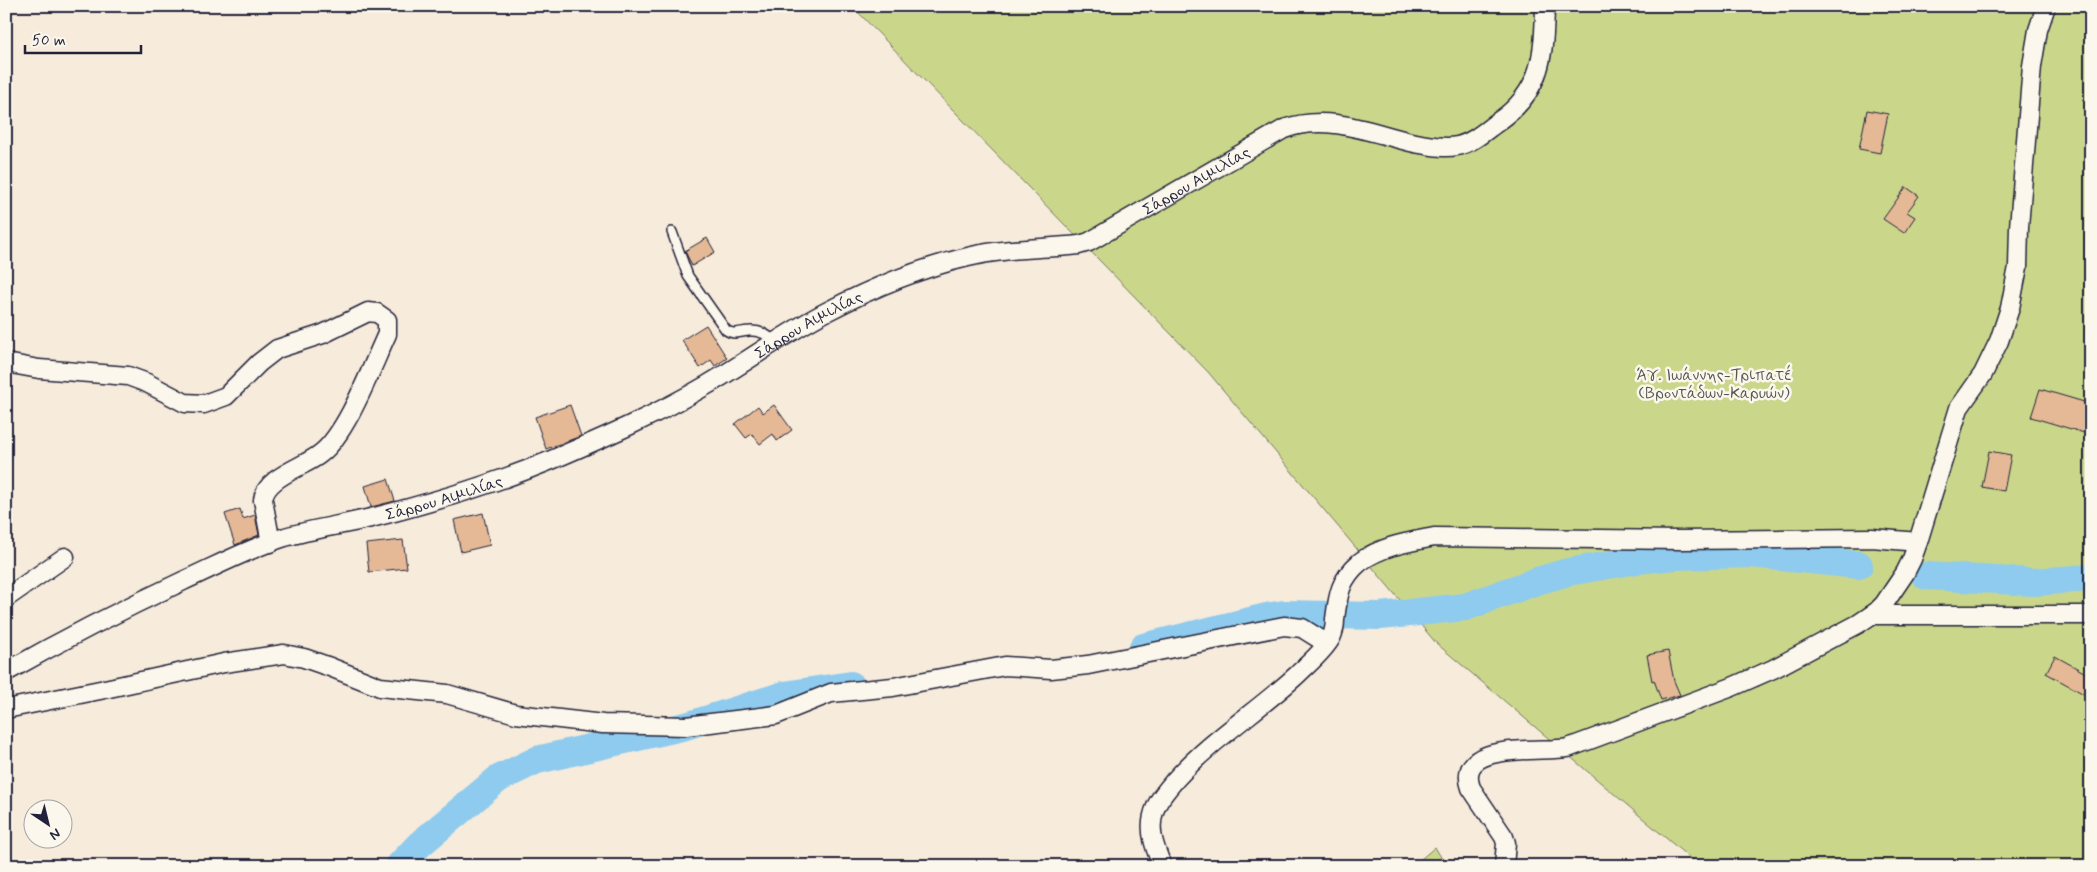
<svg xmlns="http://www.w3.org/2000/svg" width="2097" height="872" font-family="Mynerve,sans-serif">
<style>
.green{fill:#cad78b;stroke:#767c63}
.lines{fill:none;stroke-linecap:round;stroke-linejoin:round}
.river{stroke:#8ecbee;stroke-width:28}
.building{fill:#e5b995;stroke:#22223b}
.lane-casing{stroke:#22223b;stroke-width:12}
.street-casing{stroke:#22223b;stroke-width:21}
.lane{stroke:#fbf7ec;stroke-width:9}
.street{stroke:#fbf7ec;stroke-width:18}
.labels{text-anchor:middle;stroke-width:5;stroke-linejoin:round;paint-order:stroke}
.street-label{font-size:16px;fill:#22223b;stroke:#fbf7ec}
.park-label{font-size:16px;fill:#545853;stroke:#fbf7ec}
</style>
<rect width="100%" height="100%" fill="#f7ebdb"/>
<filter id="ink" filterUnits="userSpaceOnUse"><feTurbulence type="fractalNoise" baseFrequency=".02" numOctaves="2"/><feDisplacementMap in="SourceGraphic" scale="10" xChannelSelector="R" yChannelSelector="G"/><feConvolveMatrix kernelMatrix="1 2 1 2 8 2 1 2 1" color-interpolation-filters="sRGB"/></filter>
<g filter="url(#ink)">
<g class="green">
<path d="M852 6H2091V866H1699L1436 643 1208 372Z"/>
<path d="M1435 847 1446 866H1413Z"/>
</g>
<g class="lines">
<g class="river">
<path d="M1926 576 2033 582 2091 578"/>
<path d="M1143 647 1266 617 1284 614 1380 616 1465 607 1537 581 1568 572 1637 560 1675 556 1751 554 1859 565"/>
<path d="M399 866 420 844 498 779 537 760 686 726 784 695 851 685"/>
</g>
</g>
<g class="building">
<path d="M1867 110 1888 114 1880 153 1859 149Z"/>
<path d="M1906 187 1919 196 1907 212 1915 217 1904 233 1883 219Z"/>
<path d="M707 238 715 252 692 266 685 251Z"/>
<path d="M706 325 727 358 715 366 711 360 700 368 682 340Z"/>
<path d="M2040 389 2091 404V435L2031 417Z"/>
<path d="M570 405 581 436 546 449 535 417Z"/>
<path d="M774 405 792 430 777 441 773 434 760 444 752 434 746 438 735 424 758 406 763 413Z"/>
<path d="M1989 451 2011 455 2004 491 1982 487Z"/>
<path d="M388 479 395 501 371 507 365 486Z"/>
<path d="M240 509 243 519 255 515 259 535 235 545 225 514Z"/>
<path d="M483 513 490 545 461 552 454 520Z"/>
<path d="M403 540 407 568 369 572 366 544Z"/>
<path d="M1668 651 1674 681 1680 695 1661 700 1654 680 1652 681 1647 655Z"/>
<path d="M2055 656 2091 676V698L2046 673Z"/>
</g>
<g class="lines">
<defs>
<path id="lane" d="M672 232 688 276 726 330C734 336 741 331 750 331 761 330 768 336 776 342"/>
<g id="street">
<path d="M6 363 39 369 128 376 147 383 185 403 204 404 226 396 259 363 277 349 323 334 368 312 377 313 387 320V334C372 366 347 434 320 454 304 467 265 477 263 500L271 543"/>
<path d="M6 598 65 557"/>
<path d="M1872 615H2091"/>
<path id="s1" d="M6 672C64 639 123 609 183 581 216 566 250 548 285 537 313 529 342 525 371 518 431 503 491 485 549 461 603 438 656 415 707 385 747 362 785 333 826 312 870 289 920 268 968 257 1004 248 1042 249 1079 245L1089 242 1284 129C1329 113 1371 133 1415 143 1428 145 1443 149 1457 146 1473 143 1486 130 1499 121 1542 91 1544 55 1545 6"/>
<path d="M6 709 100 690 224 663 284 654 304 658 330 667 380 687 447 694 516 714 603 724 686 726 776 715 831 693 893 687 1005 666 1051 669 1088 665 1284 626 1302 628 1326 643"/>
<path d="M1162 866C1157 852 1150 837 1152 822 1153 805 1165 792 1175 780 1212 739 1258 711 1298 674 1309 663 1324 651 1331 638 1334 632 1335 625 1335 619 1338 595 1340 579 1360 562 1381 546 1409 542 1434 537L1680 540 1872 538 1918 542"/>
<path d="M1504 866 1506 843 1504 837 1471 788C1454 740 1541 753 1568 748L1732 687 1773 669 1858 624 1876 612 1884 604 1905 573 1912 559 1918 542 1959 408 1983 374 1999 341 2010 308 2018 267 2019 227 2032 66 2038 30 2046 6"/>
</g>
</defs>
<use href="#lane" class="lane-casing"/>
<use href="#street" class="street-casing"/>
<use href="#lane" class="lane"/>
<use href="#street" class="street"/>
</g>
</g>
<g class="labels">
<g class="street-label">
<text dy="6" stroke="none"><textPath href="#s1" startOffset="1299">Σάρρου Αιμιλίας</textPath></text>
<text dy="6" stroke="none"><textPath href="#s1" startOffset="879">Σάρρου Αιμιλίας</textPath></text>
<text dy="6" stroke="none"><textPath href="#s1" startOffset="474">Σάρρου Αιμιλίας</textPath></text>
</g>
<g class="park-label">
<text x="1714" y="380">Άγ. Ιωάννης-Τριπατέ<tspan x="1714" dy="18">(Βροντάδων-Καρυών)</tspan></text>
</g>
</g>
<rect width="2097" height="872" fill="none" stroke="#fbf7ec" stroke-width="25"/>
<rect x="12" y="12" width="2072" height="847" fill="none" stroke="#22223b" stroke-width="2" filter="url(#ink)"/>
<g transform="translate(48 824) rotate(145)"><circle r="24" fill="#fbf7ec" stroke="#a4a2a5"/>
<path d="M0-4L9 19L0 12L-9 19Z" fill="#22223b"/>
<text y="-8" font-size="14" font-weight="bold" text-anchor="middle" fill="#22223b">N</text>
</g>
<path d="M25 45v8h116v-8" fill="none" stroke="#22223b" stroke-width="2.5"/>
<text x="32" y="45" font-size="15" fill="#22223b" stroke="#fbf7ec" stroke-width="4" paint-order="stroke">50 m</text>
</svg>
